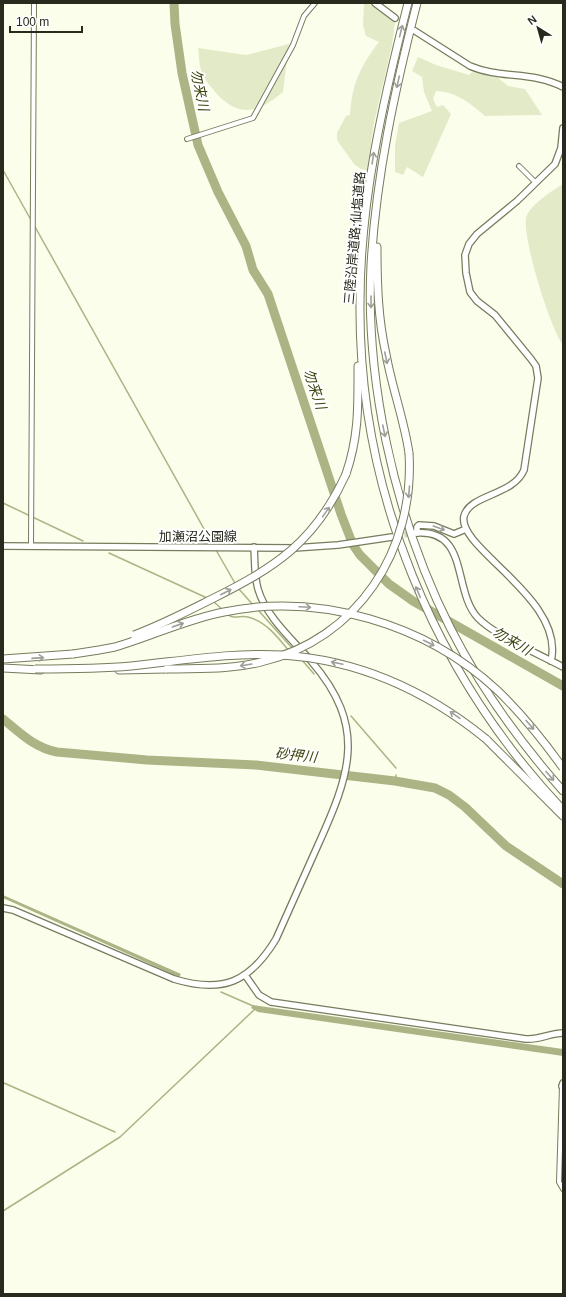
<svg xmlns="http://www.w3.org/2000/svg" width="566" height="1297" font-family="Helvetica,'Noto Sans JP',sans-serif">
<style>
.green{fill:#e3eac8}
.water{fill:#acb486}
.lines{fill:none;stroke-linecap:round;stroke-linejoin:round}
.stream{stroke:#acb486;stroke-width:1.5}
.river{stroke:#acb486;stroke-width:9}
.secondary-tunnel{stroke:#d0d4c1;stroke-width:5.5;stroke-dasharray:5.5 3;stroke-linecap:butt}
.street-casing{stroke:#767c5d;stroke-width:6}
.secondary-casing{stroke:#767c5d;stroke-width:8}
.highway-casing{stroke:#767c5d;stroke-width:9}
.street{stroke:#fff;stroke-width:4}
.secondary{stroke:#fff;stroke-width:5.5}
.highway{stroke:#fff;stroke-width:7}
.highway-bridge-casing{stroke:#767c5d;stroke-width:9;stroke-linecap:butt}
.highway-bridge{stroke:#fff;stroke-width:7}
.oneway{stroke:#9e9f99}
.labels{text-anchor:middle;stroke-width:4;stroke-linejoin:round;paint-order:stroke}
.street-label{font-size:13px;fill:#282a1d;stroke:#fff}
.water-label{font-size:14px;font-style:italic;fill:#3c420b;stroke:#fff}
</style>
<rect width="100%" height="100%" fill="#fafeea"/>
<g class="green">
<path d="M364 3H368L395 22 392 45 374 123 367 170 361 169 354 164 337 140V133L346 116 350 115C352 84 360 67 379 42L366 36 363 25Z"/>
<path d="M289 44 283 92C259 112 240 119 216 93 212 88 204 79 202 73 199 65 199 56 198 48L246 55Z"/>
<path d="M418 57 436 65 469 75 472 72 497 77 508 86 525 89 542 115 485 116C470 103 457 92 436 91L433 99 437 107 443 105 451 114 423 177 407 167 403 175 395 172V146L399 123 432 111 424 92 422 77 412 71Z"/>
<path d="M563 184V345C550 328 523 240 526 219 528 206 552 191 563 184Z"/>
</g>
<g class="water">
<path d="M3 895 181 974 179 977 3 898Z"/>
<path d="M253 1005 563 1049V1056L258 1012 251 1008Z"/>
</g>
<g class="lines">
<g class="stream">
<path d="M3 170 31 220"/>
<path d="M34 225 213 545"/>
<path d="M3 503 83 541"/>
<path d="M216 550 236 585"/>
<path d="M109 553 207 598"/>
<path d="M238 588 254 606"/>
<path d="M214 602 223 610"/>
<path d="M258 610 293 649"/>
<path d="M227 614C234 620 240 615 248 617 265 621 277 636 289 651"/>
<path d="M302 660 314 674"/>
<path d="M351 716 396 768"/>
<path d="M395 781 396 775"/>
<path d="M221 992 253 1006"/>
<path d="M4 1083 115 1132"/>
<path d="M3 1211 120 1137 255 1009"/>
</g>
<g class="river">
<path d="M174 3 175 24 182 73 198 145 218 192 246 246 253 270 268 294 341 514 353 545 360 555 389 584 413 601 563 686"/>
<path d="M3 719C20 733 35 748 57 752L147 760 256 765 395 781 435 788 449 795 465 807 506 846 563 884"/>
</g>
<path class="secondary-tunnel" d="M396 536 415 533"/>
<defs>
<g id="street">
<path d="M187 139 253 118 293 45 304 16 315 3"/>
<path d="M519 166 536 183"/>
<path d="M31 546 34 3"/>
<path d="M562 1086 559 1182 563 1189"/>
</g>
<g id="secondary">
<path d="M375 3 395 18"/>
<path d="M415 31 470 66C500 79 533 71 563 87"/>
<path d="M415 533C470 528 452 591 478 618 494 635 541 655 563 667"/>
<path d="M417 533V527L419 525 434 526 454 534 466 529"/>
<path d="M3 546 294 548 338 545 392 537"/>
<path d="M551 661C566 599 456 548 464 516 470 494 513 496 524 470L538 378 536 366 531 359 495 315 477 301 470 292 466 273 465 255 469 244 477 234 517 201 555 164 561 148 563 128"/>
<path d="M3 908 13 910 174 979C223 994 250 982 276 939 290 908 304 876 318 845 350 774 368 727 311 661 293 640 266 617 258 589 254 575 255 561 254 547"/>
<path d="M245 975 259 995 271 1002 526 1039C539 1040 551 1033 563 1033"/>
<path d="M562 1086 563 1083"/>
</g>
<g id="highway">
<path d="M408 3C383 101 360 201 360 302 358 491 434 673 563 810"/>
<path d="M417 3C395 89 376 176 371 265 368 324 374 383 386 441 415 579 470 686 563 791"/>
<path d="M377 247C377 283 378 319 386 354 392 388 404 419 409 453"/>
<path d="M346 474C359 436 358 406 358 366"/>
<path d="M3 659 73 654"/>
<path d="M3 668 41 670"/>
<path d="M119 670 167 669"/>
<path d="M486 739 563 816"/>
</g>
</defs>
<use href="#street" class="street-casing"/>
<use href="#secondary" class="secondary-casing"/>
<use href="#highway" class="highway-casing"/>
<use href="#street" class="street"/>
<use href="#secondary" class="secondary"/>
<use href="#highway" class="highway"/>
<defs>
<g id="highway-bridge">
<path d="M134 635C161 625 186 612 212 599 276 567 315 542 346 474"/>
<path d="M73 654C87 652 101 650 115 647 152 636 187 619 224 612 319 592 426 624 497 690 522 714 543 740 563 768"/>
<path d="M35 669C67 669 99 669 131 666 181 661 232 652 282 655 359 660 427 691 486 739"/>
<path d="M167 669C199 668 230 670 261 662 358 639 415 550 409 453"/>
</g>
</defs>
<use href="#highway-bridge" class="highway-bridge-casing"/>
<use href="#highway-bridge" class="highway-bridge"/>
</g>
<defs><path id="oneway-shaft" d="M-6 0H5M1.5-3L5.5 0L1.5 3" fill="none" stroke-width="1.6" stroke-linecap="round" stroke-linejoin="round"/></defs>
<g class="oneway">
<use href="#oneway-shaft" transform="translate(401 31) rotate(-76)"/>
<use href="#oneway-shaft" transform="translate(398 82) rotate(103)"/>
<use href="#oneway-shaft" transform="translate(373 158) rotate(-81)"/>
<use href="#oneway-shaft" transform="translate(371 302) rotate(90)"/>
<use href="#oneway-shaft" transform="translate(386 358) rotate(78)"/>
<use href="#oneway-shaft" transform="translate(384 431) rotate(78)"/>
<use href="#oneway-shaft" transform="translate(409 492) rotate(95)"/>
<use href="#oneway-shaft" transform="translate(326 512) rotate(-55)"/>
<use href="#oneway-shaft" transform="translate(439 528) rotate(20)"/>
<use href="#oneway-shaft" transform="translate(226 592) rotate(-27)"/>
<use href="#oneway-shaft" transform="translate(418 592) rotate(-113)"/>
<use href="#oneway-shaft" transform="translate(305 607) rotate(3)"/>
<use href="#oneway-shaft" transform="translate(178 625) rotate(-19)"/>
<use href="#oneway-shaft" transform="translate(429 643) rotate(27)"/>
<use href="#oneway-shaft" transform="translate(38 658) rotate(-4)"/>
<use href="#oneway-shaft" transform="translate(337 663) rotate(-168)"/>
<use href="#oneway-shaft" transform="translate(246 665) rotate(171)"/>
<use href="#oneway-shaft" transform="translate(455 715) rotate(-145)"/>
<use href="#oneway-shaft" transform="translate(530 725) rotate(49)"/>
<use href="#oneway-shaft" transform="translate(550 776) rotate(49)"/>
</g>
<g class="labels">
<g class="street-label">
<text transform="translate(354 238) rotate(-85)" y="5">三陸沿岸道路;仙塩道路</text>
<text x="198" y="541">加瀬沼公園線</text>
</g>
<g class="water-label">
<text transform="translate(200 90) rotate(78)" y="5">勿来川</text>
<text transform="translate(315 389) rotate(71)" y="5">勿来川</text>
<text transform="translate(512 641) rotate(30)" y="5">勿来川</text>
<text transform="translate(296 755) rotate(6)" y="5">砂押川</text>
</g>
</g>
<rect width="566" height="1297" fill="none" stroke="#282a1d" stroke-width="8"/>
<g transform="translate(538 28) rotate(323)" stroke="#ffffff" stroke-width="3" paint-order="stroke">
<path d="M0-3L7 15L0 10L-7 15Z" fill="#282a1d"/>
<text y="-6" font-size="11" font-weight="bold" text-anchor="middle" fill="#282a1d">N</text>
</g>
<path d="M10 26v6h72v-6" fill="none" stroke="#282a1d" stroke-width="2"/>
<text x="16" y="26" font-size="12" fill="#282a1d" stroke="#ffffff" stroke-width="3" paint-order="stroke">100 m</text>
</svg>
